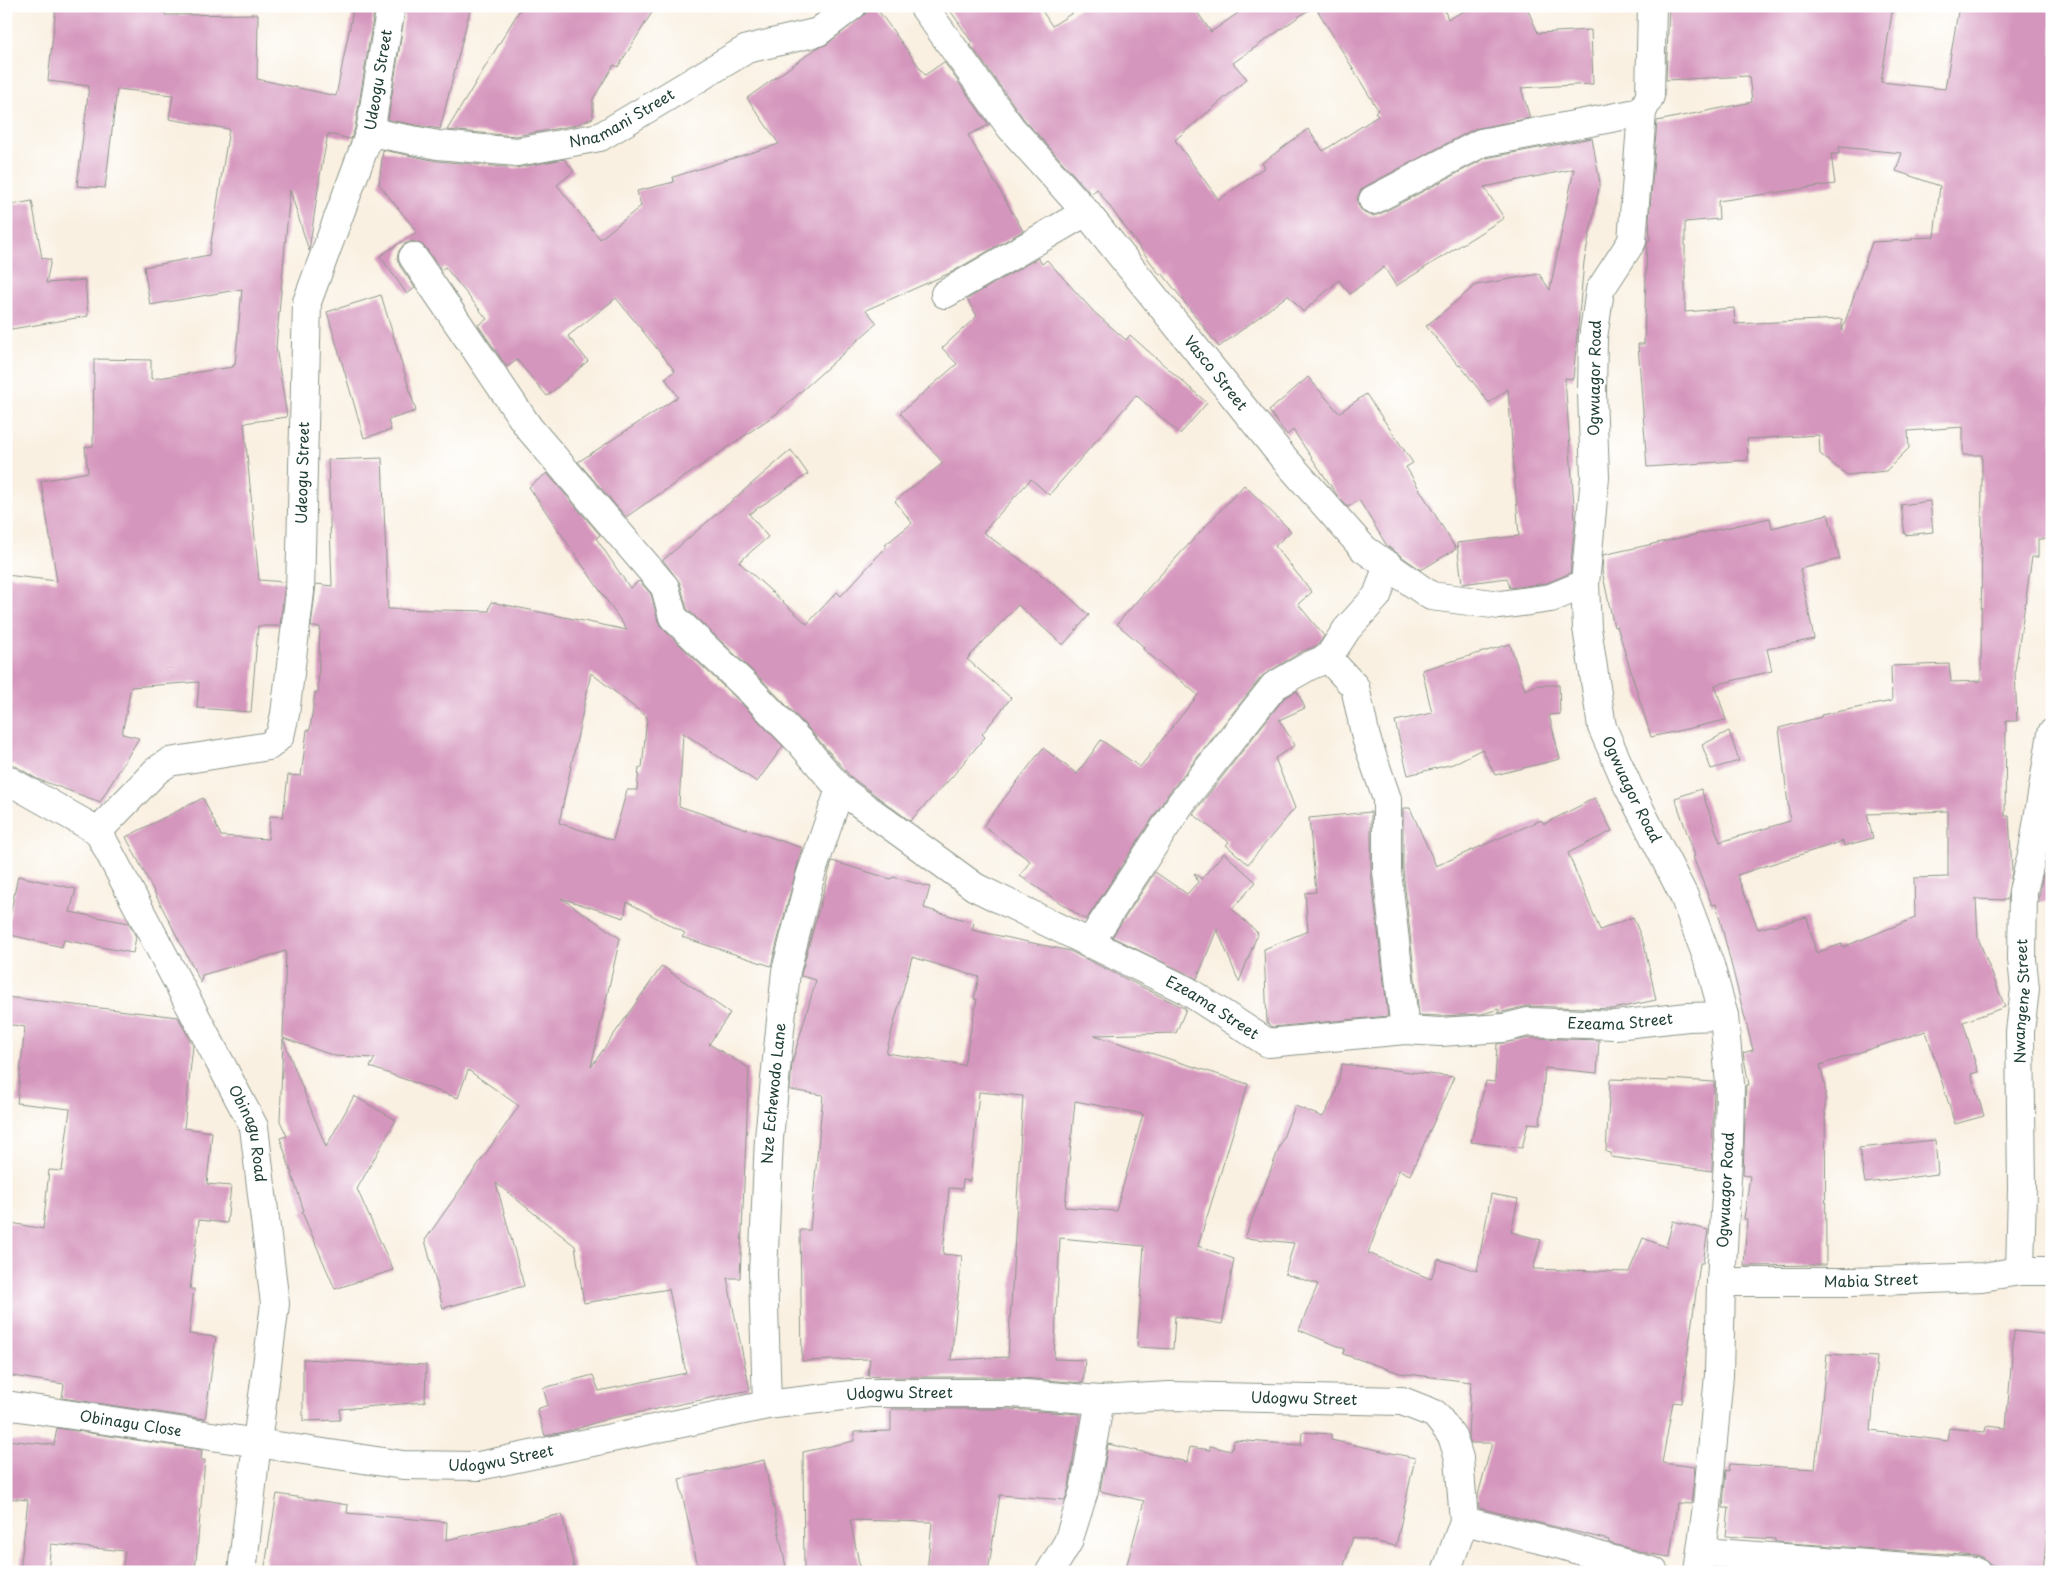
<svg xmlns="http://www.w3.org/2000/svg" width="2058" height="1578" font-family="'Playpen Sans',sans-serif">
<style>
.building{fill:#d596bd;fill-rule:evenodd}
.lines{fill:none;stroke-linecap:round;stroke-linejoin:round}
.minor-casing{stroke:#8c968a;stroke-width:30}
.tertiary-casing{stroke:#8c968a;stroke-width:30}
.minor{stroke:#fff;stroke-width:28}
.tertiary{stroke:#fff;stroke-width:28}
.labels{text-anchor:middle;stroke-width:5;stroke-linejoin:round;paint-order:stroke}
.street-label{font-size:15px;fill:#1f3d34;stroke:#fff}
</style>
<rect width="100%" height="100%" fill="#fff"/>
<filter id="ink" filterUnits="userSpaceOnUse"><feTurbulence type="fractalNoise" baseFrequency=".02" numOctaves="2"/><feDisplacementMap in="SourceGraphic" scale="10" xChannelSelector="R" yChannelSelector="G"/><feConvolveMatrix kernelMatrix="1 2 1 2 8 2 1 2 1" color-interpolation-filters="sRGB"/></filter>
<filter id="wash" filterUnits="userSpaceOnUse"><feTurbulence type="fractalNoise" baseFrequency=".0096" numOctaves="4" result="noise"/><feDisplacementMap in="SourceGraphic" scale="20" xChannelSelector="R" yChannelSelector="G"/><feGaussianBlur stdDeviation="1.12" result="paint"/><feColorMatrix in="noise" values="0 0 0 0 0 0 0 0 0 0 0 0 0 0 0 0 0 1.4 0 .05"/><feComposite in="paint" operator="in"/></filter>
<g filter="url(#wash)">
<rect width="100%" height="100%" fill="#f9f0e1"/>
<g id="blocks">
<g class="building">
<path d="M56 6H167L165 15 258 14 257 79 336 96 354 6H375L355 128 351 139 328 134 320 175 309 251 290 190 276 347 287 417 244 423 259 580 285 582 280 626H258L251 712 197 708 199 682 131 687 122 734 139 738 100 802 37 779 14 765 6 763V575L57 581 41 481 88 472 85 447 93 446 94 359 151 360V379L233 367V365H235L242 289 150 305 144 267 209 255 229 129 169 119 173 95 117 89 105 188 77 186 89 86 48 81Z"/>
<path d="M406 6H471L440 129 388 120Z"/>
<path d="M522 6H656L618 67 614 65 593 99V118L576 125 516 136 447 130Z"/>
<path d="M875 6 925 75 944 62 989 125 968 135 1023 231 952 272 866 310 877 323 776 414 626 517 578 462 678 397 665 378 675 371 616 298 568 336 588 361 547 396 517 360 507 367 478 325 487 319 445 267 441 270 426 248 419 243 412 241 404 244 399 251 397 258 400 266 415 288 407 294 380 256 417 232 379 184 383 150 437 161 516 168 564 159 574 171 557 185 600 239 641 206 637 191 674 182 673 177 779 144 747 98 817 48 827 44Z"/>
<path d="M947 6H1039L1052 26 1083 6H1193L1211 32 1248 6H1314L1233 63 1247 79 1175 140 1219 200 1265 167 1262 163 1308 129 1323 151 1378 116 1375 112 1378 110 1315 6H1443L1448 19 1475 6H1526L1538 33 1591 30 1593 84 1521 88 1530 118 1474 129 1366 186 1360 191 1357 199 1359 207 1364 213 1372 216 1380 214 1486 158 1592 138 1600 183 1584 262 1573 379 1565 378 1575 520 1570 573 1547 583 1510 588 1507 578 1462 584 1457 543 1519 536 1508 389 1489 403 1460 365 1459 366 1426 326 1476 285 1539 274 1550 290 1574 169 1484 187 1504 218 1396 286 1384 267 1350 294 1339 280 1303 312 1288 295 1219 347 1162 273 1160 275 1097 189 1091 194 1023 118 970 44 972 42Z"/>
<path d="M1669 6H1893L1881 82 1945 89 1959 6H2052V539H2038V557H2032L2015 671 2017 721H2006L2005 816H2009L2012 872 2007 900 1976 899 1978 938 2005 1007 1963 1022 1978 1072 1971 1074 1984 1116 1955 1124 1926 1031 1820 1065 1825 1086 1826 1265 1744 1266 1747 1219H1744L1750 1176 1743 1175 1746 1085H1749L1743 1053 1753 1050 1716 904 1712 905 1693 857 1695 856 1675 798 1701 789 1720 842 1790 821 1779 728 1821 717V715L1892 701 1891 666 1949 664 1951 682 1981 681 1982 455H1963V427L1908 431 1909 448 1886 471 1847 475 1820 454 1819 435 1747 439 1748 460 1647 467 1638 344H1644L1647 244 1648 240H1650L1649 220 1657 121 1752 102 1749 76 1666 80ZM1839 147 1902 153 1896 171 1940 186 1934 237 1912 238V240L1872 242 1842 331V319L1735 324 1734 308 1685 312V222L1719 219 1718 201 1835 184 1831 154H1839ZM1948 811V877L1914 878 1915 918 1843 947 1842 944 1816 953 1807 917 1758 929 1737 875 1843 841 1844 846 1873 838 1867 814Z"/>
<path d="M32 201 42 258 51 260 46 283 85 280 88 316 6 330V206Z"/>
<path d="M1038 258 1042 264 1047 260 1094 312 1126 340 1130 335 1207 403 1180 434 1136 395 1049 495 1031 479 983 532 1060 589 1089 615 1063 645 1018 605 967 659 1011 698 982 734 985 737 951 778 910 821 851 777 810 730 762 680 687 609 680 583 663 560 791 450 808 474 749 514 768 537 739 562 807 624 837 592 841 596 887 546 885 545 912 523 895 501 943 463 900 413 957 364 942 348 977 316 967 299Z"/>
<path d="M381 295 416 411 388 420 391 430 364 438 327 312Z"/>
<path d="M1308 377 1339 413 1366 394 1413 463 1406 467 1456 549 1421 570 1387 546 1359 500 1348 507 1339 498 1293 430 1287 435 1269 411Z"/>
<path d="M382 458 388 609 489 611 491 602 627 630 529 487 547 473 600 535 596 538 630 588 639 581 651 594 658 621 662 628 740 702 783 746 757 782 683 733 679 806 802 848 771 966 682 937 685 933 627 902 624 918 561 898 620 938 591 1067 662 966 730 1013 709 1044 749 1068 740 1278H727L750 1390 607 1419 573 1430 545 1436 537 1409 548 1405 543 1388 593 1375 599 1391 686 1373 669 1289 584 1303 575 1246 496 1183 524 1286 443 1308 425 1240 519 1106 468 1070 458 1098 370 1067 375 1058 335 1056 283 1038 286 951 202 975 201 983 126 837 203 798 221 836 268 839 270 816 283 817 288 775 301 776 307 730H310L315 692 318 693 320 627H311L316 584 332 586 328 460ZM591 673 647 717 642 768H639L637 790H627L613 840 559 823Z"/>
<path d="M1244 485 1291 531 1275 546 1312 592 1298 604 1324 636 1318 645 1301 652 1262 676 1169 793 1086 920 1020 876 1030 861 983 826 1043 748 1077 774 1101 740 1140 767 1198 695 1143 649 1144 647 1117 624 1150 586Z"/>
<path d="M1930 501 1933 532 1905 535 1901 505Z"/>
<path d="M1828 514 1840 559 1800 569 1814 639 1767 649 1772 671 1715 685 1726 720 1651 737 1617 626 1614 627 1602 571 1603 555 1770 518 1772 528Z"/>
<path d="M1510 644 1525 690 1537 685H1559L1560 714 1549 715 1560 759 1495 775 1482 749 1453 764 1408 775 1395 721 1432 713 1422 670Z"/>
<path d="M1297 691 1305 708 1279 720 1295 745 1275 758 1295 808 1248 864 1226 845 1229 842 1193 814 1284 698Z"/>
<path d="M1729 731 1739 761 1711 769 1702 745Z"/>
<path d="M1595 798 1612 831 1568 853 1600 930 1633 917 1644 944 1656 1000 1613 1009 1528 1006 1502 1012 1499 1013V1009L1482 1014 1440 1016 1419 1015 1403 870V808H1410L1436 866 1541 820 1544 824Z"/>
<path d="M1371 812V873L1388 1016 1272 1027 1267 1023 1264 949 1308 931 1305 893 1316 892 1309 818Z"/>
<path d="M1224 853 1256 882 1232 909 1258 933 1239 982 1217 929 1197 979 1112 937 1155 872 1187 894 1198 882 1194 873 1201 879Z"/>
<path d="M832 861 891 879 893 877 930 887 924 908 974 923 972 930 1070 951 1186 1009 1176 1033 1094 1035 1248 1084 1198 1246 1234 1259 1222 1324 1175 1316 1173 1349 1137 1347 1144 1246 1060 1238 1054 1359 1085 1360 1083 1383 1011 1377H882L868 1376 870 1359 802 1361 800 1230H810L823 1095 790 1090 792 1063 816 980 801 976V974ZM912 957 979 977 974 999H977L964 1065 886 1053ZM979 1092 1023 1096 1008 1357 951 1360 962 1256 943 1254 949 1188 962 1189 963 1180 970 1181ZM1075 1101 1143 1114 1116 1211 1065 1207Z"/>
<path d="M2043 874H2052V902L2038 901Z"/>
<path d="M18 876 76 889 70 912 129 923 136 937 133 953 64 940 62 947 6 934Z"/>
<path d="M6 997 178 1017 193 1046 184 1128 212 1132 207 1184 231 1186 227 1223 199 1220 190 1289H194L189 1334 216 1337 205 1419 62 1398 64 1384 6 1375V1222L43 1229 49 1170 62 1171 70 1109 17 1103 25 1027 6 1024Z"/>
<path d="M1530 1038 1599 1040 1597 1073 1545 1068 1540 1124 1528 1123 1522 1148 1471 1142 1486 1081 1495 1082 1497 1044Z"/>
<path d="M283 1039 326 1147 354 1096 396 1120 357 1189 393 1270 335 1289 302 1212 304 1211 280 1138 287 1136 280 1121Z"/>
<path d="M1342 1064 1454 1077 1410 1175 1399 1170 1368 1253 1431 1279 1438 1259 1477 1271 1491 1194 1518 1199 1511 1232 1541 1240 1533 1269 1629 1272 1643 1238 1666 1247 1673 1221 1708 1230 1703 1263H1700L1681 1403 1673 1402 1662 1463 1695 1467 1691 1504 1677 1503 1670 1557 1650 1554 1609 1543V1540L1479 1508 1478 1495 1492 1443H1470L1468 1435 1471 1382 1400 1373 1343 1354 1345 1349 1299 1330 1318 1284 1285 1274 1294 1243 1245 1238 1295 1106 1323 1117 1336 1092Z"/>
<path d="M1610 1079 1669 1081V1079L1714 1082 1712 1171 1611 1157V1153L1606 1152Z"/>
<path d="M1935 1140 1938 1174 1865 1183 1859 1148Z"/>
<path d="M2014 1331 2052 1335V1488L2043 1571 1990 1565 1984 1559 1977 1556 1775 1542V1539L1726 1536 1729 1508H1723L1726 1470 1729 1471 1730 1464 1815 1469 1827 1354 1877 1357 1871 1431 1947 1441 1949 1428 1985 1432 1986 1426 2006 1428Z"/>
<path d="M303 1359 426 1365 425 1402 340 1409V1420L303 1421Z"/>
<path d="M891 1409H1010L1080 1414 1069 1487 1065 1500 1000 1495 988 1572H927L932 1522 850 1520 861 1572H804L803 1452 854 1441V1432L891 1431Z"/>
<path d="M57 1428 202 1450 201 1460H205L195 1572H122L125 1551 51 1544 48 1572H20L28 1500 6 1498V1440L54 1445Z"/>
<path d="M1302 1432 1331 1434V1440L1415 1458 1396 1546 1353 1537 1342 1572H1125L1144 1501 1100 1491 1108 1444 1187 1462 1190 1447 1210 1450V1446L1231 1451 1234 1440 1301 1445Z"/>
<path d="M764 1460 787 1572H699L679 1479Z"/>
<path d="M277 1494 348 1505 347 1513 447 1522 446 1540 562 1514 575 1572H264Z"/>
</g>
</g>
</g>
<g filter="url(#ink)">
<use href="#blocks" fill-opacity="0" stroke="#8c968a" stroke-width="1"/>
<g class="lines">
<defs>
<g id="minor">
<path id="s1" d="M923 6 1011 128 1086 212 1282 456 1364 549 1431 596 1500 605 1551 598 1585 584"/>
<path id="s2" d="M370 132 438 145 517 152 600 137 747 49 818 32 852 6"/>
<path d="M1373 200 1481 143 1642 112"/>
<path id="s3" d="M413 257 529 428 665 587 673 617 751 691 799 741 840 789 975 887 1186 990 1268 1043 1405 1030 1440 1032 1504 1028 1528 1022 1615 1025 1688 1017 1724 1016"/>
<path d="M945 294 1086 212"/>
<path d="M1388 565 1377 596 1347 629 1328 658 1355 687 1366 738 1387 799V871L1405 1030"/>
<path id="s4" d="M98 831 156 771 169 762 269 746 280 736 285 714 300 592 307 302 370 132 391 6"/>
<path d="M1089 944 1181 803 1274 686 1309 666 1328 658"/>
<path id="s5" d="M2020 1271 2022 1187 2020 1032 2025 989 2022 959 2023 891 2033 850 2052 733"/>
<path id="s6" d="M1721 1282H1853L1982 1277 2020 1271H2052"/>
<path id="s7" d="M6 1405 403 1465 479 1466 767 1405 868 1393H1011L1100 1400 1169 1396 1402 1401 1435 1414 1452 1436 1459 1458 1464 1521 1446 1572"/>
<path id="s8" d="M767 1405 763 1273 769 1138 786 971 810 877 840 789"/>
<path d="M1464 1521 1551 1542 1654 1572"/>
<path d="M1702 1552 1976 1572"/>
<path d="M1050 1572 1068 1542 1084 1491 1100 1400"/>
</g>
<g id="tertiary">
<path id="s9" d="M1652 6 1650 96 1642 112 1632 241 1600 290 1593 338 1592 393 1595 477 1585 584 1587 628 1602 727 1628 786 1684 896 1710 965 1724 1016 1730 1084 1729 1142 1721 1282 1719 1375 1707 1506 1698 1572"/>
<path id="s10" d="M6 779 98 831 254 1127 275 1304 257 1442 242 1572"/>
</g>
</defs>
<use href="#minor" class="minor-casing"/>
<use href="#tertiary" class="tertiary-casing"/>
<use href="#minor" class="minor"/>
<use href="#tertiary" class="tertiary"/>
</g>
</g>
<g class="labels">
<g class="street-label">
<text dy="5" stroke="none"><textPath href="#s4" startOffset="885">Udeogu Street</textPath></text>
<text dy="5" stroke="none"><textPath href="#s2" startOffset="260">Nnamani Street</textPath></text>
<text dy="5" stroke="none"><textPath href="#s1" startOffset="470">Vasco Street</textPath></text>
<text transform="translate(1595 378) rotate(-89)" y="5">Ogwuagor Road</text>
<text dy="5" stroke="none"><textPath href="#s4" startOffset="480">Udeogu Street</textPath></text>
<text dy="5" stroke="none"><textPath href="#s9" startOffset="804">Ogwuagor Road</textPath></text>
<text dy="5" stroke="none"><textPath href="#s5" startOffset="270">Nwangene Street</textPath></text>
<text dy="5" stroke="none"><textPath href="#s3" startOffset="1120">Ezeama Street</textPath></text>
<text dy="5" stroke="none"><textPath href="#s3" startOffset="1540">Ezeama Street</textPath></text>
<text dy="5" stroke="none"><textPath href="#s8" startOffset="312">Nze Echewodo Lane</textPath></text>
<text dy="5" stroke="none"><textPath href="#s10" startOffset="445">Obinagu Road</textPath></text>
<text transform="translate(1726 1190) rotate(-87)" y="5">Ogwuagor Road</text>
<text dy="5" stroke="none"><textPath href="#s6" startOffset="150">Mabia Street</textPath></text>
<text dy="5" stroke="none"><textPath href="#s7" startOffset="905">Udogwu Street</textPath></text>
<text dy="5" stroke="none"><textPath href="#s7" startOffset="1310">Udogwu Street</textPath></text>
<text dy="5" stroke="none"><textPath href="#s7" startOffset="126">Obinagu Close</textPath></text>
<text dy="5" stroke="none"><textPath href="#s7" startOffset="500">Udogwu Street</textPath></text>
</g>
</g>
<rect width="2058" height="1578" fill="none" stroke="#fff" stroke-width="25"/>
</svg>
